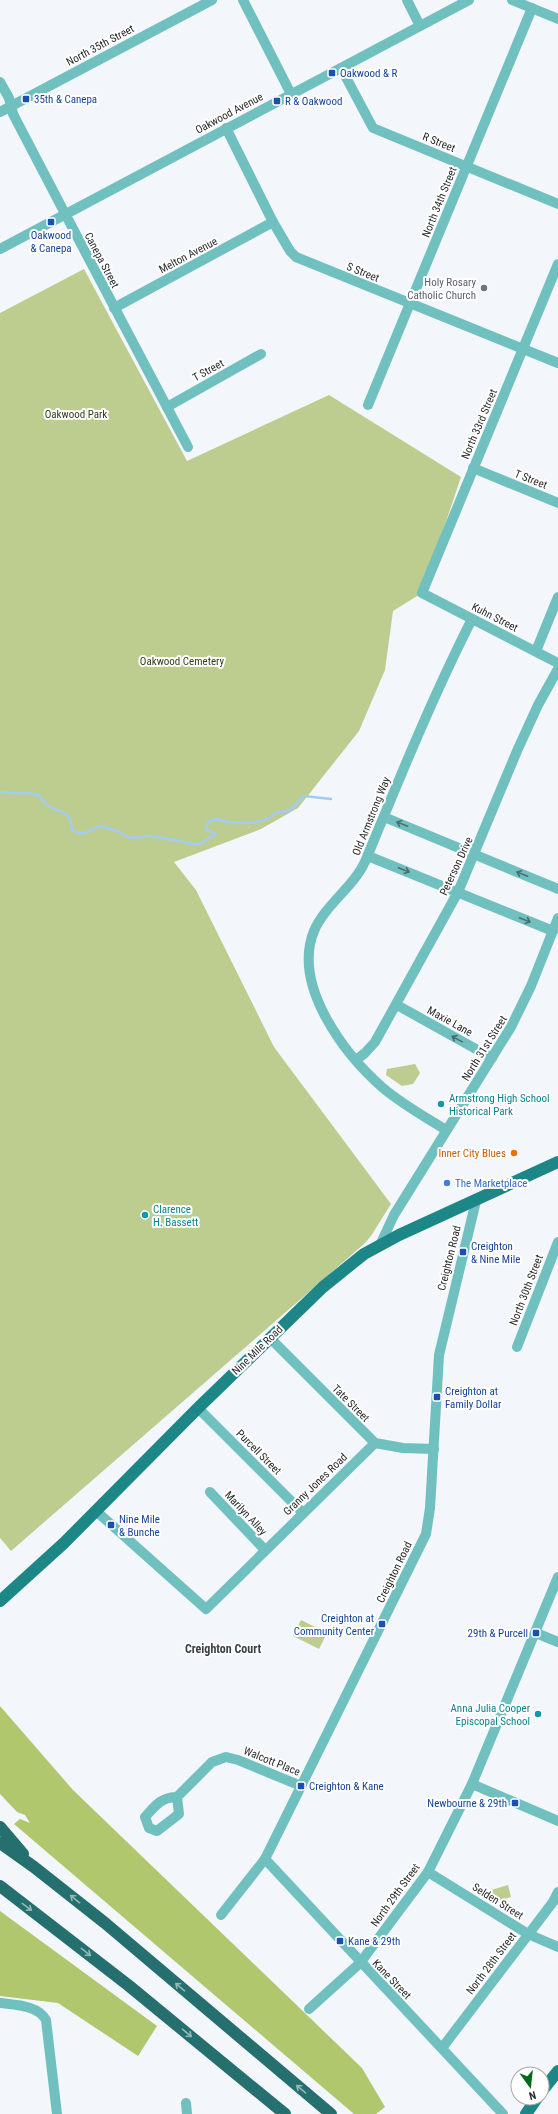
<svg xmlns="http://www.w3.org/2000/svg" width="558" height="2114" font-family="'Roboto Condensed',sans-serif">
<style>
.green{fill:#bdcd90}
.forest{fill:#b1c76e}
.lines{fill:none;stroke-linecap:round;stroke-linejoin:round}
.stream{stroke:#a4ccf3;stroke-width:2.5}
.minor{stroke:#70c0c0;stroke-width:10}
.major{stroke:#1d8787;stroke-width:12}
.highway{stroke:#266f6f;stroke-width:12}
.oneway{stroke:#4a6e6f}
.oneway2{stroke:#92b7b7}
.transit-dot{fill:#1a4fb4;stroke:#fff;stroke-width:1.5}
.worship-dot{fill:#6b7280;stroke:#fff;stroke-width:1.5}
.culture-dot{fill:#0f9aa8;stroke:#fff;stroke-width:1.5}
.food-dot{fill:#e8710a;stroke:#fff;stroke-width:1.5}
.shop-dot{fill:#3f7fe0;stroke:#fff;stroke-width:1.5}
.labels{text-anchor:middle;stroke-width:4;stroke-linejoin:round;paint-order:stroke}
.street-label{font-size:11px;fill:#2a2b2c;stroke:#fff}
.transit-label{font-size:11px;fill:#164399;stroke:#fff;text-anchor:start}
.worship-label{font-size:11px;fill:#5b616d;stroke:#fff;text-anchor:end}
.park-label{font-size:11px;fill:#353e19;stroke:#fff}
.culture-label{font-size:11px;fill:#0d838f;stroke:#fff;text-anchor:start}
.food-label{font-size:11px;fill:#c56008;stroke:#fff;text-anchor:end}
.shop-label{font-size:11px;fill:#366cbe;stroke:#fff;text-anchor:start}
.neighbourhood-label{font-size:12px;font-weight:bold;fill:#3d3f42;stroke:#fff}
</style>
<rect width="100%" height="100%" fill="#f3f6fa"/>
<g class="green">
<path d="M84 269 187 461 329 395 461 477 422 593 393 611 385 670 359 731 298 808 261 829 174 862 196 890 274 1047 391 1204 371 1236 364 1244 11 1551 0 1538V313Z"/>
<path d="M415 1064 420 1073 413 1084 402 1086 386 1075 387 1069Z"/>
<path d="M301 1620 327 1633 319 1649 293 1636Z"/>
<path d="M508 1885 511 1897 495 1902 491 1890Z"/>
</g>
<g class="forest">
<path d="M0 1706 73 1790 362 2068 385 2107 376 2114H354L14 1824 20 1819 30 1823 25 1815 17 1812 0 1794Z"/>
<path d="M0 1911 157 2026 138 2056 58 2003 0 1996Z"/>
</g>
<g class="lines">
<path class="stream" d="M0 792C13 794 26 792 39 795 41 798 44 803 47 805 60 814 70 808 72 830 82 837 89 831 99 826L117 831 130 838 150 836 175 840 191 844H200L216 834 206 829 208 822 216 819 228 822 250 823 265 820 278 812 289 811 304 796 331 799"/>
<g class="minor">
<path d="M243 0 291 94"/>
<path d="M407 0 420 26"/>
<path d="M512 0 558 19"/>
<path d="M341 68 373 128 558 204"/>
<path d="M0 82 9 98 13 114 60 204 188 447"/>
<path d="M0 112 212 0"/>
<path d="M226 128 273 222 290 251 296 257 558 363"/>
<path d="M0 249 469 0"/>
<path d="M558 264 422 593 558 663"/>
<path d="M114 308 273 222"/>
<path d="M368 405 532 8"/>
<path d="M167 407 261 354"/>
<path d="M473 468 558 503"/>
<path d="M536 651 558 597"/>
<path d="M384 817 558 889"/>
<path d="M368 856 553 931"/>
<path d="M397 1005 492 1058"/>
<path d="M356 1060 365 1053 375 1042 458 892 517 751 538 705 558 669"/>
<path d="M446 1130C425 1117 402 1104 383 1088 344 1054 292 985 314 931 326 903 356 886 367 857 400 777 433 696 472 619"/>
<path d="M380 1245 394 1215 511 1027 531 986 558 918"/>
<path d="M270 1338 375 1443 403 1448 434 1449"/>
<path d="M517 1347 558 1242"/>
<path d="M198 1408 303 1513"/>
<path d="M210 1492 265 1550"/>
<path d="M96 1511 206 1609 375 1443"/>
<path d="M536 1633 558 1642"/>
<path d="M472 1784 558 1821"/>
<path d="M177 1797 179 1814 157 1831 149 1828 145 1817C155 1806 161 1797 177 1797L212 1762 226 1757 238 1760 301 1786"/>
<path d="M265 1859 503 2114"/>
<path d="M428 1872 528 1934 558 1947"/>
<path d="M221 1915 265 1859 426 1534 430 1508 439 1355 476 1201"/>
<path d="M0 2003C15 2005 38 2005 46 2020L57 2114"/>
<path d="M309 2009 360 1963 428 1872 472 1784 558 1577"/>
<path d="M442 2048 553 1902 558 1892"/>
<path d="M186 2103 187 2114"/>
</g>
<g class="major">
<path d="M0 1601 64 1543 198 1408 323 1287 364 1254 399 1235 558 1162"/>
<path d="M542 2091 558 2071"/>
<path d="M526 2114 537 2098"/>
</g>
<g class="highway">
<path d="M0 1827 23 1854"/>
<path d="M0 1843 34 1867 105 1923 331 2114"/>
<path d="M0 1886 128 1985 285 2114"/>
</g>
</g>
<defs><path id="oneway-shaft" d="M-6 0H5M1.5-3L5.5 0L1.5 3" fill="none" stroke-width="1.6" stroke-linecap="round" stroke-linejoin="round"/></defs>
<g class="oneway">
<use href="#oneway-shaft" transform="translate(402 824) rotate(-158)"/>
<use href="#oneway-shaft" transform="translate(404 870) rotate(22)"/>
<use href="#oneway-shaft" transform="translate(522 874) rotate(-158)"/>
<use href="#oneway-shaft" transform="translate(525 920) rotate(22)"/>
<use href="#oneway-shaft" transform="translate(457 1039) rotate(-151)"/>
</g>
<g class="oneway2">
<use href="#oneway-shaft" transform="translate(75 1899) rotate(-141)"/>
<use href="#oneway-shaft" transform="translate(27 1907) rotate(37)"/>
<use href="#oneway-shaft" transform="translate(86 1952) rotate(38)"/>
<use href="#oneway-shaft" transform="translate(180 1987) rotate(-140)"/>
<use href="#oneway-shaft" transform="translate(187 2033) rotate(40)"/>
<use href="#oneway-shaft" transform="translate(301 2089) rotate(-140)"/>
</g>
<g class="transit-dot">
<rect x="328" y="69" width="8" height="8" rx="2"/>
<rect x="22" y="95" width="8" height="8" rx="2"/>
<rect x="273" y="97" width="8" height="8" rx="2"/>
<rect x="47" y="218" width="8" height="8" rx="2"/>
<rect x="459" y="1248" width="8" height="8" rx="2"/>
<rect x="433" y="1393" width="8" height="8" rx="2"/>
<rect x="107" y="1521" width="8" height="8" rx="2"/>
<rect x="378" y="1620" width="8" height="8" rx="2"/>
<rect x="532" y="1629" width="8" height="8" rx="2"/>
<rect x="297" y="1782" width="8" height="8" rx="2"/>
<rect x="511" y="1799" width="8" height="8" rx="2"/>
<rect x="336" y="1937" width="8" height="8" rx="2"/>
</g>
<circle class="worship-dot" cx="484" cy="288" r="4"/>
<g class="culture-dot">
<circle cx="441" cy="1104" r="4"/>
<circle cx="145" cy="1215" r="4"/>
<circle cx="538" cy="1714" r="4"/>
</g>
<circle class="food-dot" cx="514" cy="1153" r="4"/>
<circle class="shop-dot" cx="447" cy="1183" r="4"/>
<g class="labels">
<g class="street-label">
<text transform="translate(100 45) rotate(-28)" y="4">North 35th Street</text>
<text transform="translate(229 113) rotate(-28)" y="4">Oakwood Avenue</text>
<text transform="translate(439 142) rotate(22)" y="4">R Street</text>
<text transform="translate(439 202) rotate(-68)" y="4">North 34th Street</text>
<text transform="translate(188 255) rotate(-28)" y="4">Melton Avenue</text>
<text transform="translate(102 260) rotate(62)" y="4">Canepa Street</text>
<text transform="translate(363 272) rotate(22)" y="4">S Street</text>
<text transform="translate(208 370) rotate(-29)" y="4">T Street</text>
<text transform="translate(479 424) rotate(-67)" y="4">North 33rd Street</text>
<text transform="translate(531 479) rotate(22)" y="4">T Street</text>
<text transform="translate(495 617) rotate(27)" y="4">Kuhn Street</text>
<text transform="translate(371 816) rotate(-68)" y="4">Old Armstrong Way</text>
<text transform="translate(456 866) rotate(-65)" y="4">Peterson Drive</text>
<text transform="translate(450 1021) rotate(29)" y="4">Maxie Lane</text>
<text transform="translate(484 1048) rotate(-58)" y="4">North 31st Street</text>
<text transform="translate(449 1258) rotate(-76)" y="4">Creighton Road</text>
<text transform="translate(526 1290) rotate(-69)" y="4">North 30th Street</text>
<text transform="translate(257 1350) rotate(-44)" y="4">Nine Mile Road</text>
<text transform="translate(351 1403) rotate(45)" y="4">Tate Street</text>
<text transform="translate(259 1452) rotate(45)" y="4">Purcell Street</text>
<text transform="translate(315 1484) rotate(-44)" y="4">Granny Jones Road</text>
<text transform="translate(246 1513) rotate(47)" y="4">Marilyn Alley</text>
<text transform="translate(394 1572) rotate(-64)" y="4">Creighton Road</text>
<text transform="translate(272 1761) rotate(22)" y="4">Walcott Place</text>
<text transform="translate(395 1895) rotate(-54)" y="4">North 29th Street</text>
<text transform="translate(498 1901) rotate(32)" y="4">Selden Street</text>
<text transform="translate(491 1963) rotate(-53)" y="4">North 28th Street</text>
<text transform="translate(392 1979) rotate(46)" y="4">Kane Street</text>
</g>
<g class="transit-label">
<text x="340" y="77">Oakwood &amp; R</text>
<text x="34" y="103">35th &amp; Canepa</text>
<text x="285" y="105">R &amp; Oakwood</text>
<text x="51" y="239" text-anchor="middle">Oakwood<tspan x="51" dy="13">&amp; Canepa</tspan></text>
<text x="471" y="1250">Creighton<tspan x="471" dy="13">&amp; Nine Mile</tspan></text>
<text x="445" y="1395">Creighton at<tspan x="445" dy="13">Family Dollar</tspan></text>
<text x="119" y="1523">Nine Mile<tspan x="119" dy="13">&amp; Bunche</tspan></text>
<text x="374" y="1622" text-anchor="end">Creighton at<tspan x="374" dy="13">Community Center</tspan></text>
<text x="528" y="1637" text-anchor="end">29th &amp; Purcell</text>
<text x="309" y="1790">Creighton &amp; Kane</text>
<text x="507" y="1807" text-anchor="end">Newbourne &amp; 29th</text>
<text x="348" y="1945">Kane &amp; 29th</text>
</g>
<g class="worship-label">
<text x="476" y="286">Holy Rosary<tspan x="476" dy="13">Catholic Church</tspan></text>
</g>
<g class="park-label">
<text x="76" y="418">Oakwood Park</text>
<text x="182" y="665">Oakwood Cemetery</text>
</g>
<g class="culture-label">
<text x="449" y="1102">Armstrong High School<tspan x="449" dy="13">Historical Park</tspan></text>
<text x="153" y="1213">Clarence<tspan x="153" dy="13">H. Bassett</tspan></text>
<text x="530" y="1712" text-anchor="end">Anna Julia Cooper<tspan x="530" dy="13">Episcopal School</tspan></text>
</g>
<g class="food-label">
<text x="506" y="1157">Inner City Blues</text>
</g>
<g class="shop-label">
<text x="455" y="1187">The Marketplace</text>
</g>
<g class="neighbourhood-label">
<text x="223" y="1653">Creighton Court</text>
</g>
</g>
<g transform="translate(530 2086) rotate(165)"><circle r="19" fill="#ffffff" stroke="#aaaaab"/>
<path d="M0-3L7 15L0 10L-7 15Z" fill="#016a18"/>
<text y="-6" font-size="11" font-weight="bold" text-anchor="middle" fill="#2a2b2c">N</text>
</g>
</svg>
